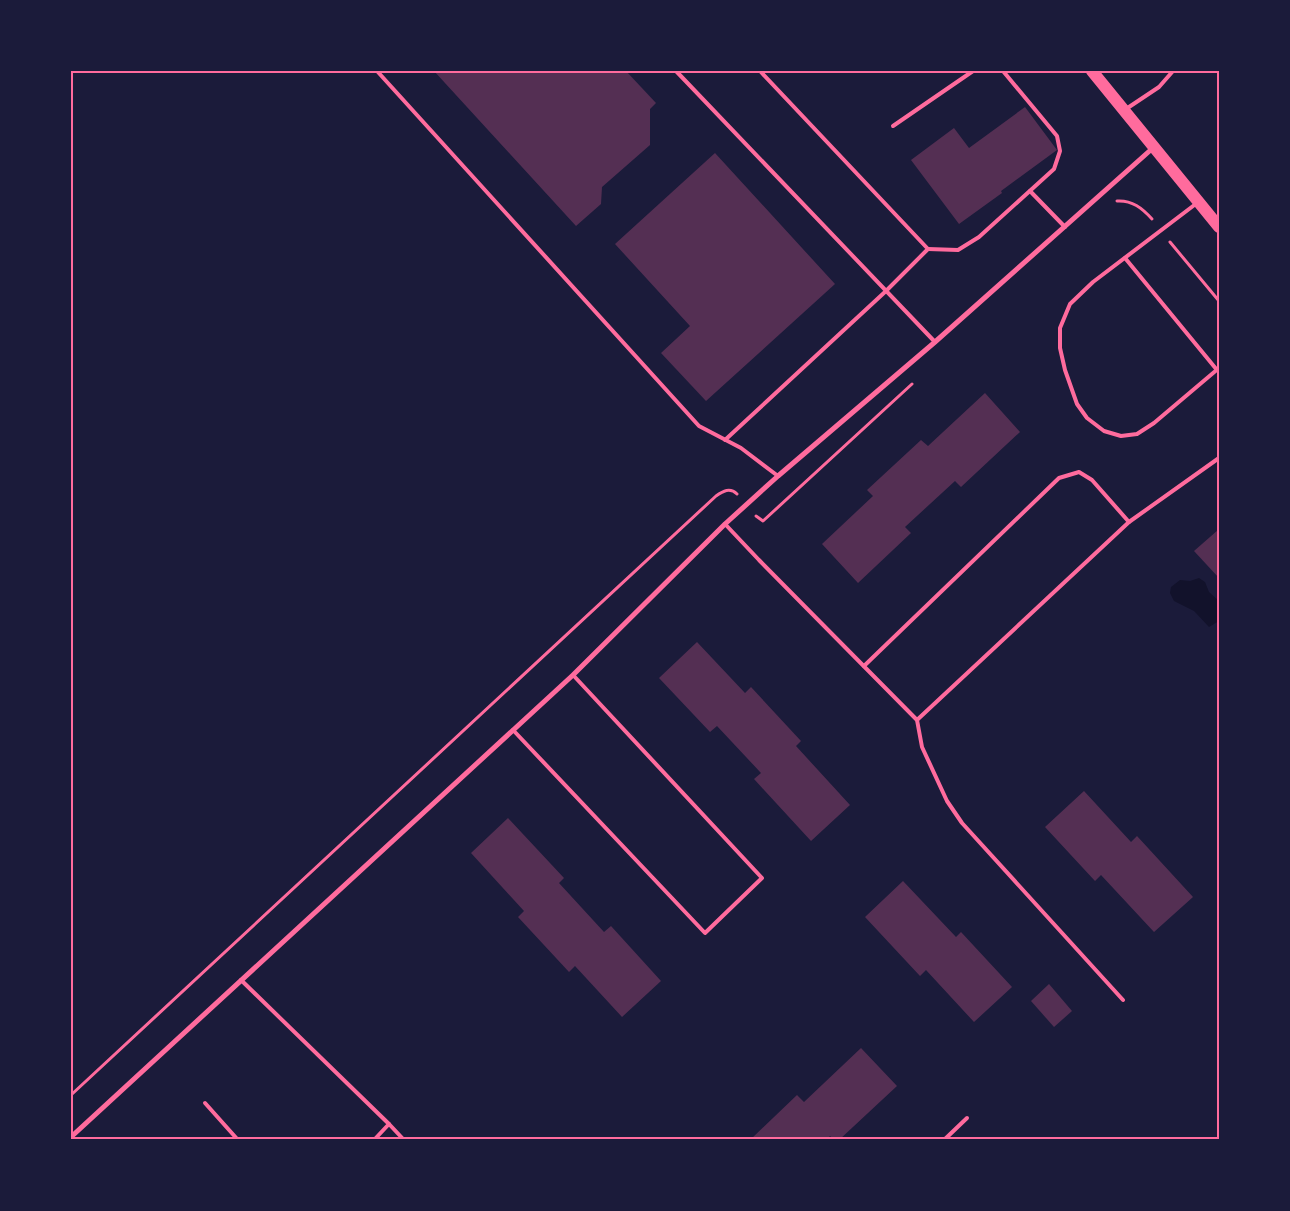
<svg xmlns="http://www.w3.org/2000/svg" width="1290" height="1211" font-family="Jost,sans-serif">
<style>
.water{fill:#12122b}
.building{fill:#542f53}
.lines{fill:none;stroke-linecap:round;stroke-linejoin:round}
.path{stroke:#ff6b9d;stroke-width:3}
.service{stroke:#ff6b9d;stroke-width:4}
.minor{stroke:#ff6b9d;stroke-width:5}
.primary{stroke:#ff6b9d;stroke-width:12}
.neatline{fill:none;stroke:#ff6b9d;stroke-width:2}
</style>
<rect width="100%" height="100%" fill="#1b1b3a"/>
<path class="water" d="M1199 578 1205 582 1209 592 1219 601V621L1209 627 1194 611 1174 601 1170 593 1171 587 1180 580 1190 581Z"/>
<g class="building">
<path d="M434 71H626L656 103 650 109V145L602 187 601 204 576 226Z"/>
<path d="M1025 107 1057 150 1001 191 1002 193 959 224 911 160 954 128 969 148Z"/>
<path d="M715 153 835 284 706 401 661 353 690 326 615 244Z"/>
<path d="M985 393 1020 432 961 487 955 481 905 527 911 533 858 583 822 544 873 496 867 490 921 440 928 446Z"/>
<path d="M1218 530 1219 531V578L1194 551Z"/>
<path d="M697 642 745 693 751 687 801 741 796 746 850 805 811 841 754 779 761 773 717 726 710 732 659 678Z"/>
<path d="M1084 791 1131 842 1137 836 1193 897 1154 932 1101 875 1095 881 1045 827Z"/>
<path d="M508 818 564 878 559 883 604 932 611 926 661 981 622 1017 575 966 569 972 518 917 524 911 471 853Z"/>
<path d="M903 881 956 937 961 932 1012 987 974 1022 926 970 920 976 865 917Z"/>
<path d="M1049 984 1072 1011 1054 1027 1031 1001Z"/>
<path d="M861 1048 897 1086 839 1140H834L830 1136 827 1140H750L797 1095 804 1102Z"/>
</g>
<g class="lines">
<g class="path">
<path d="M1117 201C1132 200 1142 208 1152 219"/>
<path d="M1170 242 1219 301"/>
<path d="M756 516 763 521 912 384"/>
<path d="M71 1095 716 496C723 491 730 487 737 494"/>
</g>
<g class="service">
<path d="M377 71 699 426 741 448 778 476"/>
<path d="M676 71 935 342"/>
<path d="M840 71H841"/>
<path d="M1126 109 1159 87 1173 71"/>
<path d="M893 126 973 71"/>
<path d="M1030 191 1065 227"/>
<path d="M1197 203 1093 282 1070 304 1060 328V348L1065 370 1077 404 1087 418 1104 431 1121 436 1137 434 1154 423 1219 368"/>
<path d="M928 249 958 250 979 237 1054 169 1060 151 1057 136 1003 71"/>
<path d="M1125 258 1217 370"/>
<path d="M725 440 886 291 928 249 760 71"/>
<path d="M725 524 759 560 917 720 922 747 947 801 962 823 1123 1000"/>
<path d="M864 666 1059 478 1079 472 1092 480 1129 522"/>
<path d="M917 720 1129 522 1219 458"/>
<path d="M513 730 705 933 762 878 573 675"/>
<path d="M241 980 389 1124 374 1140"/>
<path d="M205 1103 238 1140"/>
<path d="M389 1124 404 1140"/>
<path d="M944 1140 967 1118"/>
</g>
<path class="minor" d="M71 1137 573 675 725 524 778 476 935 342 1154 147"/>
<path class="primary" d="M1092 71 1219 227"/>
</g>
<rect width="1290" height="1211" fill="none" stroke="#1b1b3a" stroke-width="145"/>
<rect x="72" y="72" width="1146" height="1066" class="neatline"/>
</svg>
